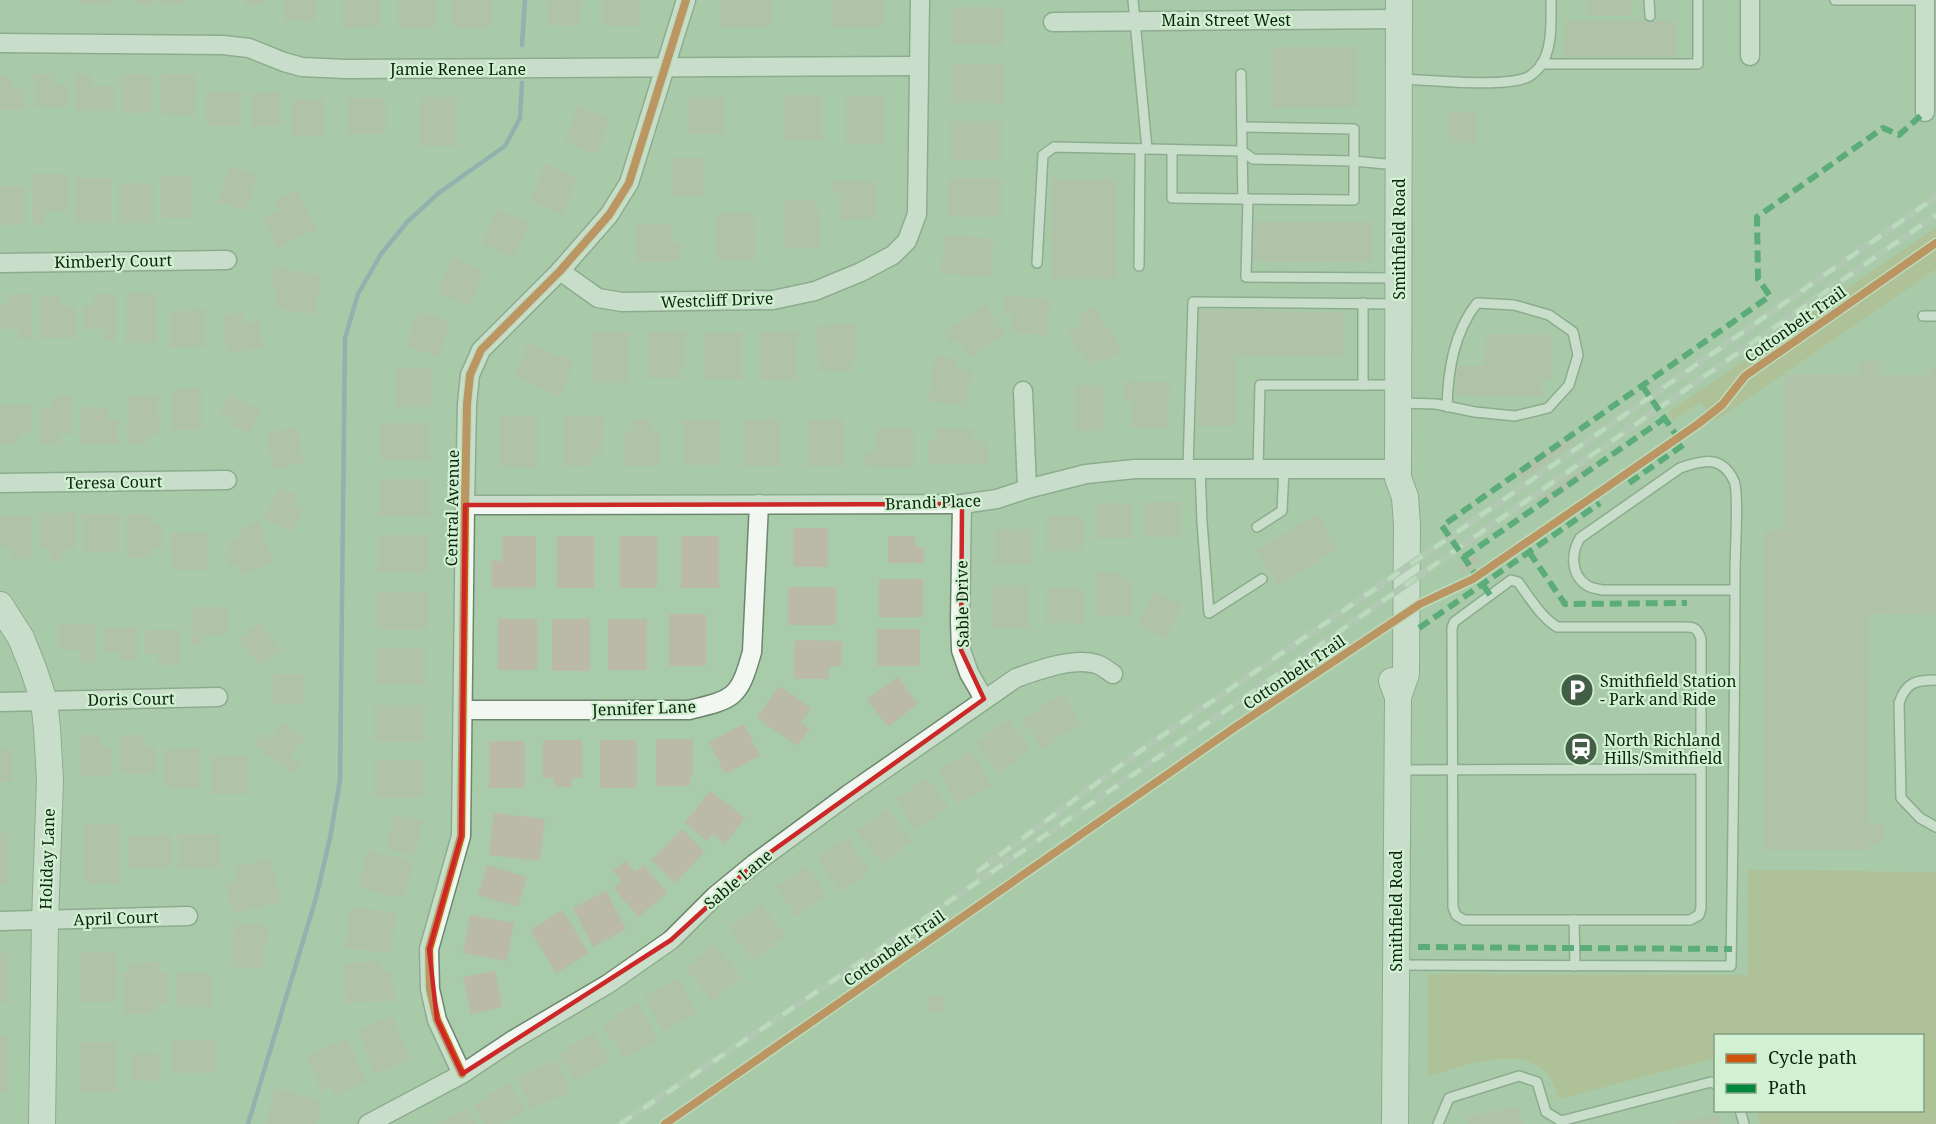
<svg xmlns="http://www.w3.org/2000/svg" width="1936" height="1124" font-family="'Noto Serif',serif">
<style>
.green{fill:#b9b67f}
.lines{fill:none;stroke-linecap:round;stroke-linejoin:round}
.stream{stroke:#7694b7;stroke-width:4.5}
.building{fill:#bbbaa9}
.lane-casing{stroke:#6c876e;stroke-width:12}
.street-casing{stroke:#6c876e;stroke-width:21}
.secondary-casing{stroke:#6c876e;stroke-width:28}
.lane{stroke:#f2f7f2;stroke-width:9}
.street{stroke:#f2f7f2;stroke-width:18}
.secondary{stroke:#f2f7f2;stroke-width:26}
.rail-casing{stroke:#bcc6bc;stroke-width:7}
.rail{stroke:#d2f1d2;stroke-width:4.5;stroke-dasharray:14;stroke-linecap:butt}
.quiet{stroke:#00873e;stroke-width:6;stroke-dasharray:12 6;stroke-linecap:butt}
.cycleway-casing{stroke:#d2f1d2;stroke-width:11}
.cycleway{stroke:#d2540c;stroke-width:8}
.marked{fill:none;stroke:#cc2827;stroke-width:4.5;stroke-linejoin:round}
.labels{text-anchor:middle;stroke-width:4.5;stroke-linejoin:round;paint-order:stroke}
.street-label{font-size:16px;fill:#0b240d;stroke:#d2f1d2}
.poi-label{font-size:16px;fill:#0b240d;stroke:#d2f1d2;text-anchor:start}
</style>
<rect width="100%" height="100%" fill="#a8cba9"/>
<g class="green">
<path d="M1936 227V269L1715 421 1701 402 1673 420 1668 413Z"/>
<path d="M1748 870 1936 872V1124H1760L1756 1111 1922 1110V1036H1716L1715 1058 1559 1099C1556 1091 1552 1079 1547 1073 1519 1043 1461 1067 1428 1076V974L1748 975Z"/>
</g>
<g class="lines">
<g class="stream">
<path d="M522 45 525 0"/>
<path d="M248 1124 316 898 330 838 340 780 345 338 358 294 381 254 408 221 440 192 505 146 520 118 522 83"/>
</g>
</g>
<g class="building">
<rect x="80" y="0" width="30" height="4"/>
<path d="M134 0H157L156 4H134Z"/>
<rect x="162" y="0" width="23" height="4"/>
<rect x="244" y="0" width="18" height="5"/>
<rect x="284" y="0" width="32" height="21"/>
<rect x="342" y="0" width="38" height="27"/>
<rect x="398" y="0" width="38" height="28"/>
<rect x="453" y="0" width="39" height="28"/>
<path d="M543 0H582L581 26 548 25 549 2H543Z"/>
<rect x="602" y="0" width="38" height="26"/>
<rect x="720" y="0" width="52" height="27"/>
<rect x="832" y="0" width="52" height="27"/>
<rect x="1586" y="0" width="46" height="16"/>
<rect x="953" y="7" width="51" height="38"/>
<rect x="1565" y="21" width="111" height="36"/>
<rect x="1271" y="47" width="87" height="60"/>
<rect x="951" y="64" width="53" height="39"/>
<path d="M34 74H54V85H67V107H34Z"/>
<path d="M75 74H91V86H114V111H75Z"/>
<rect x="121" y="74" width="31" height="39"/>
<rect x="161" y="74" width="34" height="41"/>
<path d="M0 76H11V89H25V110H0Z"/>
<rect x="206" y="91" width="35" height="35"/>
<rect x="251" y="93" width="30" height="33"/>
<rect x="783" y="95" width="39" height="46"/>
<rect x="846" y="96" width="37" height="48"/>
<rect x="421" y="97" width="36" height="49"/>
<rect x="688" y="97" width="36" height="37"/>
<rect x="347" y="98" width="39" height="36"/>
<rect x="293" y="99" width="31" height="37"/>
<path d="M578 106 611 119 596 155 564 141Z"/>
<rect x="1449" y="112" width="27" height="31"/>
<rect x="950" y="121" width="52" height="39"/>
<rect x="671" y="158" width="34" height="39"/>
<path d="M545 164 578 179 562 215 529 200Z"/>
<path d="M229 166 258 174 247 211 218 202Z"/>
<path d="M32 174H68V211H45V225H32Z"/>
<rect x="161" y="176" width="32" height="42"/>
<rect x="75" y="178" width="37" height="45"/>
<rect x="949" y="178" width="53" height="39"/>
<rect x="1052" y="179" width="65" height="100"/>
<path d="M831 181H877V219H840V193H831Z"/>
<rect x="118" y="183" width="36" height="40"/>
<rect x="0" y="186" width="26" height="39"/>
<path d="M297 189 317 229 278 249 261 218 279 209 275 201Z"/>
<path d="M783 200H815V211H820V248H783Z"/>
<path d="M497 209 530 223 515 258 482 244Z"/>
<path d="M717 213H754L755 261H717Z"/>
<path d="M1248 222H1372V262L1248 261Z"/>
<path d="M637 224H672V242H681V261L637 262Z"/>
<path d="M944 235 994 239 992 277 941 274Z"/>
<path d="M452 257 484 271 469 306 438 293Z"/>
<path d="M275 267 322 276 314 315 274 308 277 288 271 287Z"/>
<rect x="126" y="293" width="31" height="50"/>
<path d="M9 294H32V339H18V329H0V305H9Z"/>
<path d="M94 294H116V341H105V329H83V306H94Z"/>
<path d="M39 295H60V306H75V338H39Z"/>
<path d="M1004 295 1051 299 1048 336 1010 332 1012 315H1002Z"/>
<path d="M985 305 1005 334 969 358 956 339 951 343 944 333Z"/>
<path d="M1093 306 1123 350 1104 363 1100 357 1088 365 1067 333 1082 323 1077 316Z"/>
<path d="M191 309H206V347H170V311H191Z"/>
<path d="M1199 310 1343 312V357L1235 356V427L1198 426Z"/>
<path d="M416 311 450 320 440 356 406 347Z"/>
<path d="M242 312 244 324 259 321 263 348 227 354 222 315Z"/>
<path d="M856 324V361H853V371H818L817 325Z"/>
<path d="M648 331H686V367H681V378H648Z"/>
<rect x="591" y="332" width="38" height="51"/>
<path d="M761 332H798L797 380 761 379Z"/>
<rect x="704" y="333" width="38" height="46"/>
<path d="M1486 334 1553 335V379H1542V396L1456 395 1457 366H1485Z"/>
<path d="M528 343 574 362 560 396 514 376Z"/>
<path d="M935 356 958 359 957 368 972 370 966 407 928 401Z"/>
<path d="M1859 361H1881V375H1931V366H1936V615L1870 614 1869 823H1883V843H1869V850H1764L1765 530H1783L1784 374 1859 375Z"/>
<rect x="396" y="368" width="35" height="39"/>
<path d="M1123 381 1170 382 1169 428 1131 427V401L1123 400Z"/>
<rect x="1074" y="385" width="30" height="46"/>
<rect x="172" y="389" width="30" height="41"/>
<path d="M230 395 261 410 250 434 230 424 233 420 220 414Z"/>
<path d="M52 396H72V434H61V444H41V408H52Z"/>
<path d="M127 396H158L159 435H147V445H128Z"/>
<path d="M0 405H32V433H19V444H0Z"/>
<path d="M81 407H107V419H118V444H81Z"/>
<rect x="499" y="416" width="39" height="51"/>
<path d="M565 416H603L602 455H591V466H565Z"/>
<path d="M632 419H651V431H661V466H623V431H632Z"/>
<rect x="683" y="419" width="37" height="46"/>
<rect x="743" y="419" width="38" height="47"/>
<rect x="807" y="419" width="37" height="47"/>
<rect x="380" y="423" width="50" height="37"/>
<path d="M297 427 304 463 273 469 266 433Z"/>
<path d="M876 428H914V467H865V452H876Z"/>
<path d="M936 429H974V441H987V464H928V441H936Z"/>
<path d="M1570 435 1575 443 1523 479 1517 471Z"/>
<path d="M1589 462 1595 470 1543 507 1537 499Z"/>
<rect x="379" y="479" width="51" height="38"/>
<path d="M280 487 298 496 294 504 304 508 292 532 264 518Z"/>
<rect x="1145" y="502" width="37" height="35"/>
<path d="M1095 503H1132L1133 538H1095Z"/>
<path d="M40 513H76V549H63V561H50V549H40Z"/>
<path d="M1317 513 1339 548 1278 586 1256 551Z"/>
<rect x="82" y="514" width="38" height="38"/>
<path d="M126 514H152V524H162V549H151V558H126Z"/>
<path d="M31 515 32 559H11V548H1V516Z"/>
<rect x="1046" y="516" width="37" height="35"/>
<path d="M259 522 274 563 241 575 238 564 229 567 224 555 231 552 227 542 242 536 239 528Z"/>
<rect x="793" y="528" width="35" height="39"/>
<rect x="994" y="529" width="38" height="35"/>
<rect x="171" y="533" width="38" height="37"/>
<rect x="378" y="535" width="51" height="38"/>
<path d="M502 536H536V587L492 588V561H502Z"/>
<rect x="557" y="536" width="37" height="52"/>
<rect x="620" y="536" width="37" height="52"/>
<rect x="681" y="536" width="38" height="52"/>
<path d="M888 536H915V547H924V563H888Z"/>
<path d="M1476 554 1481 561 1463 575 1457 567Z"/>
<path d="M1095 573H1123V581H1133V616H1095Z"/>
<rect x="879" y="579" width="44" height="38"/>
<rect x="991" y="585" width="38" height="44"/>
<rect x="788" y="587" width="48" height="38"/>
<rect x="1046" y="588" width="38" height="35"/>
<path d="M1155 591 1182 605 1165 639 1137 625Z"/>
<rect x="377" y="592" width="50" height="38"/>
<path d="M191 607H227V635H203V645H191Z"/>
<rect x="669" y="614" width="37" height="52"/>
<rect x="498" y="619" width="39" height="51"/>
<rect x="552" y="619" width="38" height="52"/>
<rect x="608" y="619" width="39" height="51"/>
<path d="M258 622 282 649 261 667 238 640Z"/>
<path d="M58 624H96V663H81V650H58Z"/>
<path d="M103 627H138V660H120V652H103Z"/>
<rect x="877" y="629" width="43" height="37"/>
<path d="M145 630H180V665H158V654H145Z"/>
<path d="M795 640 842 641 841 667 829 666V679H794Z"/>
<path d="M375 647 426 648V685H375Z"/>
<rect x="273" y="674" width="32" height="30"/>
<path d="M898 677 918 704 888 727 867 699Z"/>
<path d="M779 686 811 708 801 723 809 729 798 746 757 718Z"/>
<path d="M1062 693 1081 723 1042 749 1022 720Z"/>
<rect x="374" y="705" width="51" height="37"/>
<path d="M1009 719 1031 750 998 774 976 742Z"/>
<path d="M284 722 305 737 291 757 301 764 294 774 253 745 262 732 271 739Z"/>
<path d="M744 724 760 756 725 774 709 742Z"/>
<path d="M80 735H101V748H112V776H80Z"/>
<path d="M120 735H143V747H156V774H120Z"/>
<path d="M656 739H693V776H690V786H656Z"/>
<path d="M543 740H582V778H572V787H554V778H543Z"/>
<rect x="600" y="740" width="37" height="48"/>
<rect x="489" y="741" width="36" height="47"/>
<rect x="0" y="749" width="13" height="33"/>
<rect x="164" y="749" width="37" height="39"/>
<path d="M971 750 992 786 958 805 938 768Z"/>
<rect x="211" y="756" width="37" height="38"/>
<rect x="374" y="760" width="50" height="38"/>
<path d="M928 778 949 808 915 830 895 799Z"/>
<path d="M710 791 745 818 725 844 713 834 707 841 685 823Z"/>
<path d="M887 809 912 841 882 864 857 831Z"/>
<path d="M494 813 545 819 540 861 489 855Z"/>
<path d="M394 814 423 820 415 856 386 849Z"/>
<rect x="85" y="824" width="35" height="59"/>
<path d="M682 829 705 852 675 883 651 860Z"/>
<rect x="0" y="833" width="9" height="51"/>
<rect x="178" y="834" width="43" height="34"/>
<rect x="128" y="835" width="44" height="33"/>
<path d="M848 837 870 872 839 892 817 857Z"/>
<path d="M367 850 414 862 404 899 358 888Z"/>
<path d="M270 858 282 902 233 914 225 883 237 880 234 867Z"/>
<path d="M626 861 635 872 644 865 667 893 638 917 614 888 622 881 613 871Z"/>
<path d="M487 865 527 877 518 907 478 895Z"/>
<path d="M807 866 828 895 797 917 776 888Z"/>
<path d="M606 891 626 929 593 947 573 908Z"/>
<path d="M760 903 786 935 754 961 728 929Z"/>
<path d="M350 907 396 912 392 953 345 948Z"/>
<path d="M562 910 589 953 556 973 530 930Z"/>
<path d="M470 915 514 923 507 961 463 953Z"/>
<path d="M235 922 268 926 263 970 230 966Z"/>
<path d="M714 944 742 977 713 1002 685 968Z"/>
<rect x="80" y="952" width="37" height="50"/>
<rect x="0" y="953" width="9" height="49"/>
<path d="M381 961 382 971H393L395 1001 346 1003 344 963Z"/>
<path d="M159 962V973H167V1003H157L158 1013 124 1014 123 973H129V963Z"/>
<path d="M495 971 502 1007 471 1014 463 977Z"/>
<rect x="176" y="973" width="36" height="34"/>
<path d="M678 978 696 1013 663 1031 644 995Z"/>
<rect x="928" y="996" width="17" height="16"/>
<path d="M637 1003 659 1039 624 1060 602 1024Z"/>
<path d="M392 1015 411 1059 376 1075 357 1030Z"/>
<path d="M594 1032 611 1059 575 1081 558 1054Z"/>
<rect x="0" y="1037" width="9" height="55"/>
<path d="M347 1038 367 1082 336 1096 331 1086 321 1091 306 1056Z"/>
<rect x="173" y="1040" width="42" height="33"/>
<rect x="79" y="1042" width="38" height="50"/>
<rect x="132" y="1053" width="27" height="28"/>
<path d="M557 1060 570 1093 530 1109 517 1076Z"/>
<path d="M509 1083 526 1110 504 1124H484L473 1105Z"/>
<path d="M275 1088 323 1101 317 1124H266Z"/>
<path d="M1519 1106 1523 1124H1468L1467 1117Z"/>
<path d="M468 1108 476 1124H436Z"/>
<path d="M1719 1114 1722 1124H1676V1123Z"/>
</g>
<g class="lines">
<defs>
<g id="lane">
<path d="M1133 0 1147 149"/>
<path d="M1649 0 1650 16"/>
<path d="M1835 0H1925"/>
<path d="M1541 64H1698V0"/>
<path d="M1241 74 1242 151 1253 159 1354 161 1396 165"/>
<path d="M1401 79C1429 80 1505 88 1528 77 1531 76 1536 71 1539 68 1553 51 1551 21 1551 0"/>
<path d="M1242 127 1354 129V200L1243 199"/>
<path d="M1248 199 1246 277 1396 278"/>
<path d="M1037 263 1043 155 1054 147 1242 151 1243 199 1172 198V150"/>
<path d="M1139 266 1140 149"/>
<path d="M1363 303V385"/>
<path d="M1923 316H1936"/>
<path d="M1401 403 1436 404 1475 412 1515 416 1548 408 1569 385 1578 355 1573 332 1549 315 1514 305 1477 303C1454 332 1448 370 1447 407"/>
<path d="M1188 468 1193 302 1396 304"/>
<path d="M1200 468 1202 522 1209 613 1262 579"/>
<path d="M1258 468 1260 385H1396"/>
<path d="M1257 527 1282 511 1284 468"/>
<path d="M1511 580 1518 582C1530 598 1540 616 1557 627H1685C1695 627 1698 629 1701 639V908L1699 915 1690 920H1464L1456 915 1453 907 1452 628 1454 622Z"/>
<path d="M1936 680C1916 680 1906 682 1899 703L1901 798 1920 818 1936 827"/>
<path d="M1399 770 1700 769"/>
<path d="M1574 920 1575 966"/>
<path d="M1397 965 1731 966C1733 835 1735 703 1735 571 1735 555 1739 491 1734 481 1722 455 1703 460 1680 468L1580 538C1571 553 1570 575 1588 586 1591 588 1598 589 1602 590H1735"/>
<path d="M1740 1110 1744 1124"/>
<path d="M1438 1124 1449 1098 1519 1076 1537 1082 1546 1112 1561 1121 1711 1082 1716 1084"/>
</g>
<g id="street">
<path d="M1750 0V56"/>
<path d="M1053 22 1399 19"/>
<path d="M0 43 223 45 249 48 284 62 302 67 345 69 919 66"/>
<path d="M1925 112V0"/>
<path d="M0 263 227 260"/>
<path d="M560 271 598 298 622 302 773 300 815 291 861 272 893 255 907 241 917 214 920 0"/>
<path d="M1023 391 1027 489"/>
<path d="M0 483 227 480"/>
<path d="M962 504 960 621 961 650 969 673 984 699"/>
<path d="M465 505 962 504 997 499 1027 489 1086 474 1135 469H1398"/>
<path d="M0 702 218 697"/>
<path d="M464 710H689C735 699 739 698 752 652L759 504"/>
<path d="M0 921 188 916"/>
<path d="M462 1074 437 1020 430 989 429 949 461 836 465 505 467 404 470 375 481 350 560 271 609 215 629 183 686 0"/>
<path d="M368 1124 462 1074 513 1040 608 984 671 940 715 896 754 864 849 794 1016 678C1038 670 1074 657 1096 664 1102 665 1108 671 1113 674"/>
</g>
<g id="secondary">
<path d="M0 605 21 638 33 668 44 701 47 728 50 780 45 921 42 1124"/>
<path d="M1392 681 1398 697 1395 1124"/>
<path d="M1398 697 1406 674 1407 525 1405 497 1398 478 1399 0"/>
</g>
</defs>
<use href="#lane" class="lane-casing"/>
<use href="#street" class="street-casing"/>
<use href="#secondary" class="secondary-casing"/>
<use href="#lane" class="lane"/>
<use href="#street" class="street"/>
<use href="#secondary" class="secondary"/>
<defs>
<g id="rail">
<path d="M977 872 1143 749 1450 537 1936 197"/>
<path d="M620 1124C1064 828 1498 519 1936 215"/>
</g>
</defs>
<use href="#rail" class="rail-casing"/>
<use href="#rail" class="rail"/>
<g class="quiet">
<path d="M1629 483 1683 445 1643 387"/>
<path d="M1529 552 1565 604 1687 603"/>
<path d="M1464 557 1665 418"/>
<path d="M1490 595 1442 526 1770 296 1758 279 1757 217 1883 128 1899 135 1925 112"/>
<path d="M1419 628 1600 503"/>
<path d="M1418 947 1732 949"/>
</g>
<defs>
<g id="cycleway">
<path d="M462 1074 437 1020 430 989 429 949 461 836 465 505 467 404 470 375 481 350 560 271 609 215 629 183 686 0"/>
<path d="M665 1124 1234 728 1420 604 1473 579 1597 494 1698 424 1722 405 1745 376 1936 243"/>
</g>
</defs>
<use href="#cycleway" class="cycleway-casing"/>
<use href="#cycleway" class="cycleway"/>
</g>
<path d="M0 0H1936V1124H0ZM962 504 961 650 984 699 754 864 671 940 462 1074 437 1020 429 949 461 836 465 505Z" fill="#a8cba9" fill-opacity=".55" fill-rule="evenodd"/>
<path class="marked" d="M962 504 961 650 984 699 754 864 671 940 462 1074 437 1020 429 949 461 836 465 505Z"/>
<defs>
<symbol id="parking-disc" viewBox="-11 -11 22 22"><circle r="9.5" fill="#425e44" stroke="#d2f1d2"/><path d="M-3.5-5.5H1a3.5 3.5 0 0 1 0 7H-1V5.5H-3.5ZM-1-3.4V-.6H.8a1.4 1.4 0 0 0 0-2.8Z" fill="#fff"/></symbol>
<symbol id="station-disc" viewBox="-11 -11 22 22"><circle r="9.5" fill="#425e44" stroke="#d2f1d2"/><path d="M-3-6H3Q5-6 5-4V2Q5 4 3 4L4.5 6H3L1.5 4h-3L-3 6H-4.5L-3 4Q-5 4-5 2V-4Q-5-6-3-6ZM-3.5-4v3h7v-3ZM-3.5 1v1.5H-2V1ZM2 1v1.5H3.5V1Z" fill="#fff"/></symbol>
</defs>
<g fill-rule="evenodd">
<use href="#parking-disc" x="1558" y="671" width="38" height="38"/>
<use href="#station-disc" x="1562" y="730" width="38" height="38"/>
</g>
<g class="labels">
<g class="street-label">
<text x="1226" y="26">Main Street West</text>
<text x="458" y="75">Jamie Renee Lane</text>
<text transform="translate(1399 239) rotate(-90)" y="6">Smithfield Road</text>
<text transform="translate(113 261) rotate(-1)" y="6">Kimberly Court</text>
<text transform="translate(717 300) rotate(-2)" y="6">Westcliff Drive</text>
<text transform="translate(1795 324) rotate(-35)" y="6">Cottonbelt Trail</text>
<text transform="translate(114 482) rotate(-1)" y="6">Teresa Court</text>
<text transform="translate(933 502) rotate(-2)" y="6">Brandi Place</text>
<text transform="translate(452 508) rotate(-89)" y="6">Central Avenue</text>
<text transform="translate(962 604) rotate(-91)" y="6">Sable Drive</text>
<text transform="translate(1294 672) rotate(-34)" y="6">Cottonbelt Trail</text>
<text transform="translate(131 699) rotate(-1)" y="6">Doris Court</text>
<text transform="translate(644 708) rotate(-2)" y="6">Jennifer Lane</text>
<text transform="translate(47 859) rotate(-88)" y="6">Holiday Lane</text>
<text transform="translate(738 879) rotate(-40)" y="6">Sable Lane</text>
<text transform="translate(1396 911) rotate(-90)" y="6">Smithfield Road</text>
<text transform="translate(116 918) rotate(-2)" y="6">April Court</text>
<text transform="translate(894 948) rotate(-35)" y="6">Cottonbelt Trail</text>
</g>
<g class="poi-label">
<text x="1600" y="687">Smithfield Station<tspan x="1600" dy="18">- Park and Ride</tspan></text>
<text x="1604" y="746">North Richland<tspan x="1604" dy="18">Hills/Smithfield</tspan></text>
</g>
</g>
<rect x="1714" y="1034" width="210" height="78" fill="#d2f1d2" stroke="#829f83" stroke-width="1.5"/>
<rect x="1726" y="1054" width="30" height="9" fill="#d2540c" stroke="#829f83" stroke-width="1.5"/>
<text x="1768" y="1064" font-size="18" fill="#0b240d">Cycle path</text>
<rect x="1726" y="1084" width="30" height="9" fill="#00873e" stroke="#829f83" stroke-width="1.5"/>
<text x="1768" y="1094" font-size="18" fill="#0b240d">Path</text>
</svg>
